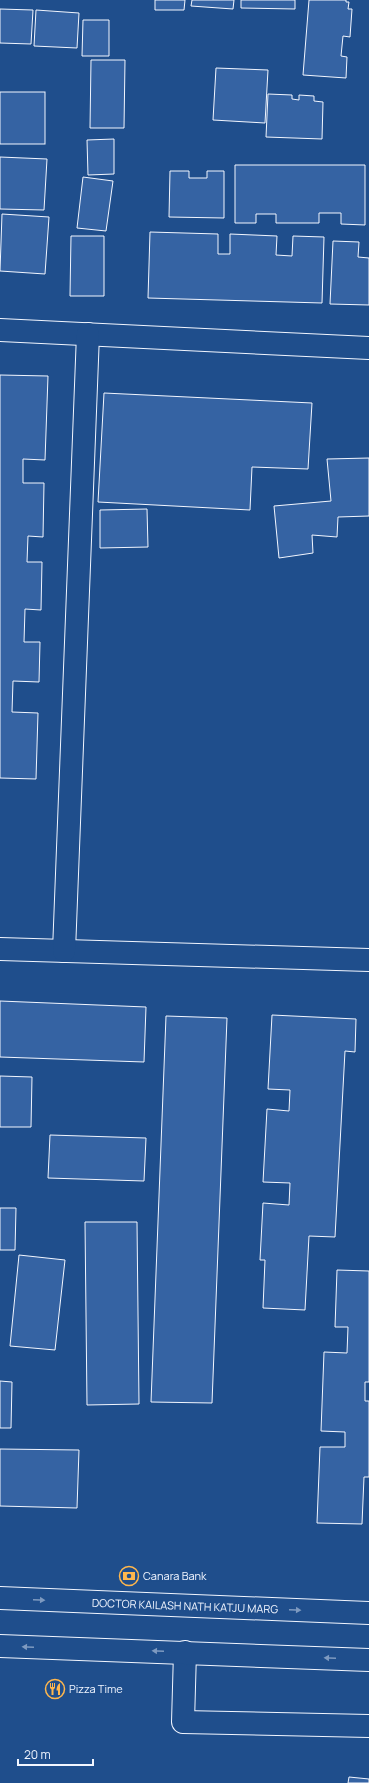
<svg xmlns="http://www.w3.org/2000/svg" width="369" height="1783" font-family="Manrope,sans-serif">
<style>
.building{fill:#3563a3;stroke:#f2f6ff}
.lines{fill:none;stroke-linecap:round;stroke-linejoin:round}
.minor-casing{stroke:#f2f6ff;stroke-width:24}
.primary-casing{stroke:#f2f6ff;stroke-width:24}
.minor{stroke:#1f4e8c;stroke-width:22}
.primary{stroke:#1f4e8c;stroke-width:22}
.oneway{fill:#7e9ac0}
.labels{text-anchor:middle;stroke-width:3;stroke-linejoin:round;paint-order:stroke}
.poi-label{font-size:11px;fill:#f2f6ff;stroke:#1f4e8c;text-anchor:start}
.street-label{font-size:11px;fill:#f2f6ff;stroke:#1f4e8c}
</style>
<rect width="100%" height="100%" fill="#1f4e8c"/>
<g class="building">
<path d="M155 0H185L184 10H155Z"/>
<path d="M192 0H234L233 9 191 6Z"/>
<path d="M241 0H295V9L241 8Z"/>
<path d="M309 0H346V2H349L348 9H352L350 37 343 36 341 56 347 57 346 78 303 75Z"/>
<path d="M0 9 33 10 31 44 0 43Z"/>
<path d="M36 10 79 13 77 48 34 46Z"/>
<path d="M83 20H109V56H82Z"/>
<path d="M91 60H125L124 128H90Z"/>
<path d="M216 68 268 70 265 123 213 120Z"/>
<rect x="0" y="92" width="45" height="52"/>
<path d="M268 94 292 95V99L299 100V95L314 96V101L323 102 322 139 266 137Z"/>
<path d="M114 139V174L88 175 87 140Z"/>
<path d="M0 157 47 159 44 210 0 209Z"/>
<path d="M235 165H365V225L341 224V213H319V223H276V214H256V223H235Z"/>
<path d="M170 171H189V178H207V171H224V218L169 217Z"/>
<path d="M83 177 113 181 106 231 77 228Z"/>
<path d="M2 214 49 217 45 274 0 271Z"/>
<path d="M150 232 218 234V254H230V234L277 236 276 255 292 256 293 236 324 237 322 303 148 298Z"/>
<path d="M71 236H104V296H70Z"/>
<path d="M333 241 359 242 358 257 369 258V305L330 304Z"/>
<path d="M0 375 48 376 45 460 23 459V483H44L43 537 28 536 27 562H42L41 610 25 609 24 642H40L39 682 13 681 12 712 38 713 36 779 0 778Z"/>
<path d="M104 393 312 403 308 469 252 467 250 510 98 502Z"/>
<path d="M369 458V516L338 517 337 537 312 535 313 553 279 558 274 506 331 501 327 459Z"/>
<path d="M147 509 148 547 100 548V510Z"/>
<path d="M0 1001 146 1007 144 1062 0 1057Z"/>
<path d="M272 1015 356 1019 355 1052 345 1051 335 1237 309 1236 305 1310 263 1308 265 1260H260L263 1203 289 1205 290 1183 263 1182 267 1109 289 1111 290 1090 268 1089Z"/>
<path d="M166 1016 227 1018 212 1403 151 1402Z"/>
<path d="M0 1076 32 1077 31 1127H0Z"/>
<path d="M50 1135 146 1138 144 1181 48 1178Z"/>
<path d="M0 1208H16L15 1250H0Z"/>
<path d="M85 1222H137L139 1404 87 1405Z"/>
<path d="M19 1255 65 1260 55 1350 10 1346Z"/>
<path d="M337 1270 369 1271V1382H365V1401H369V1477H364L362 1524 317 1523 320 1447H345V1432L321 1431 324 1352 347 1353 348 1327H335Z"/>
<path d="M0 1381 12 1382 11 1428H0Z"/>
<path d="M0 1449 79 1450 77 1508 0 1506Z"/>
<path d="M349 1777 369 1779V1783H348Z"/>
</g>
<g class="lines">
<defs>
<g id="minor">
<path d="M0 330 369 348"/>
<path d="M0 949 369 960"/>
<path d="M64 951 88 334"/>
<path d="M185 1652 183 1722 369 1726"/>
</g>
<g id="primary">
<path d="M0 1598 369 1613"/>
<path d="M0 1646 369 1660"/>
</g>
</defs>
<use href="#minor" class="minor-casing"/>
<use href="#primary" class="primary-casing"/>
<use href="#minor" class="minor"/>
<use href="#primary" class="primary"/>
</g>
<defs><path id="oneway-solid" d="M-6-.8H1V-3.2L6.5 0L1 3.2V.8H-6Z"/></defs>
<g class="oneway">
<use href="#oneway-solid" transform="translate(39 1600) rotate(2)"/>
<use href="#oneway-solid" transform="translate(295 1610) rotate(2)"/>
<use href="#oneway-solid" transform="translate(28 1647) rotate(-178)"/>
<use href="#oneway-solid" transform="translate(158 1651) rotate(-178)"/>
<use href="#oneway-solid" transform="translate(330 1658) rotate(-178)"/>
</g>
<defs>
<symbol id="bank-ring" viewBox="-11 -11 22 22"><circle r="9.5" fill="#1f4e8c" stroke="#ffb74d" stroke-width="1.5"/><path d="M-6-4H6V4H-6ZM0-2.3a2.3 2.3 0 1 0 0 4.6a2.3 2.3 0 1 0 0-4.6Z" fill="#ffb74d"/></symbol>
<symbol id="restaurant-ring" viewBox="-11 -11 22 22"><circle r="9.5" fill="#1f4e8c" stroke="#ffb74d" stroke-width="1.5"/><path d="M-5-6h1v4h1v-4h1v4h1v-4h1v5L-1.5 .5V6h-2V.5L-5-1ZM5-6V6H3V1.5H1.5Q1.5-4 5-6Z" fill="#ffb74d"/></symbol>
</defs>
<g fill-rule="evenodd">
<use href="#bank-ring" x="118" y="1565" width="22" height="22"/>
<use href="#restaurant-ring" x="44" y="1678" width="22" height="22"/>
</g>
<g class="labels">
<g class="poi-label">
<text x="143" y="1580">Canara Bank</text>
<text x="69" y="1693">Pizza Time</text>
</g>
<g class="street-label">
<text transform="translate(185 1606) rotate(2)" y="4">DOCTOR KAILASH NATH KATJU MARG</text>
</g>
</g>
<path d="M18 1759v6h75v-6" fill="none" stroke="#f2f6ff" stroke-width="2"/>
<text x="24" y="1759" font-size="12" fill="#f2f6ff" stroke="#1f4e8c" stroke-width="3" paint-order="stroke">20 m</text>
</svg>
